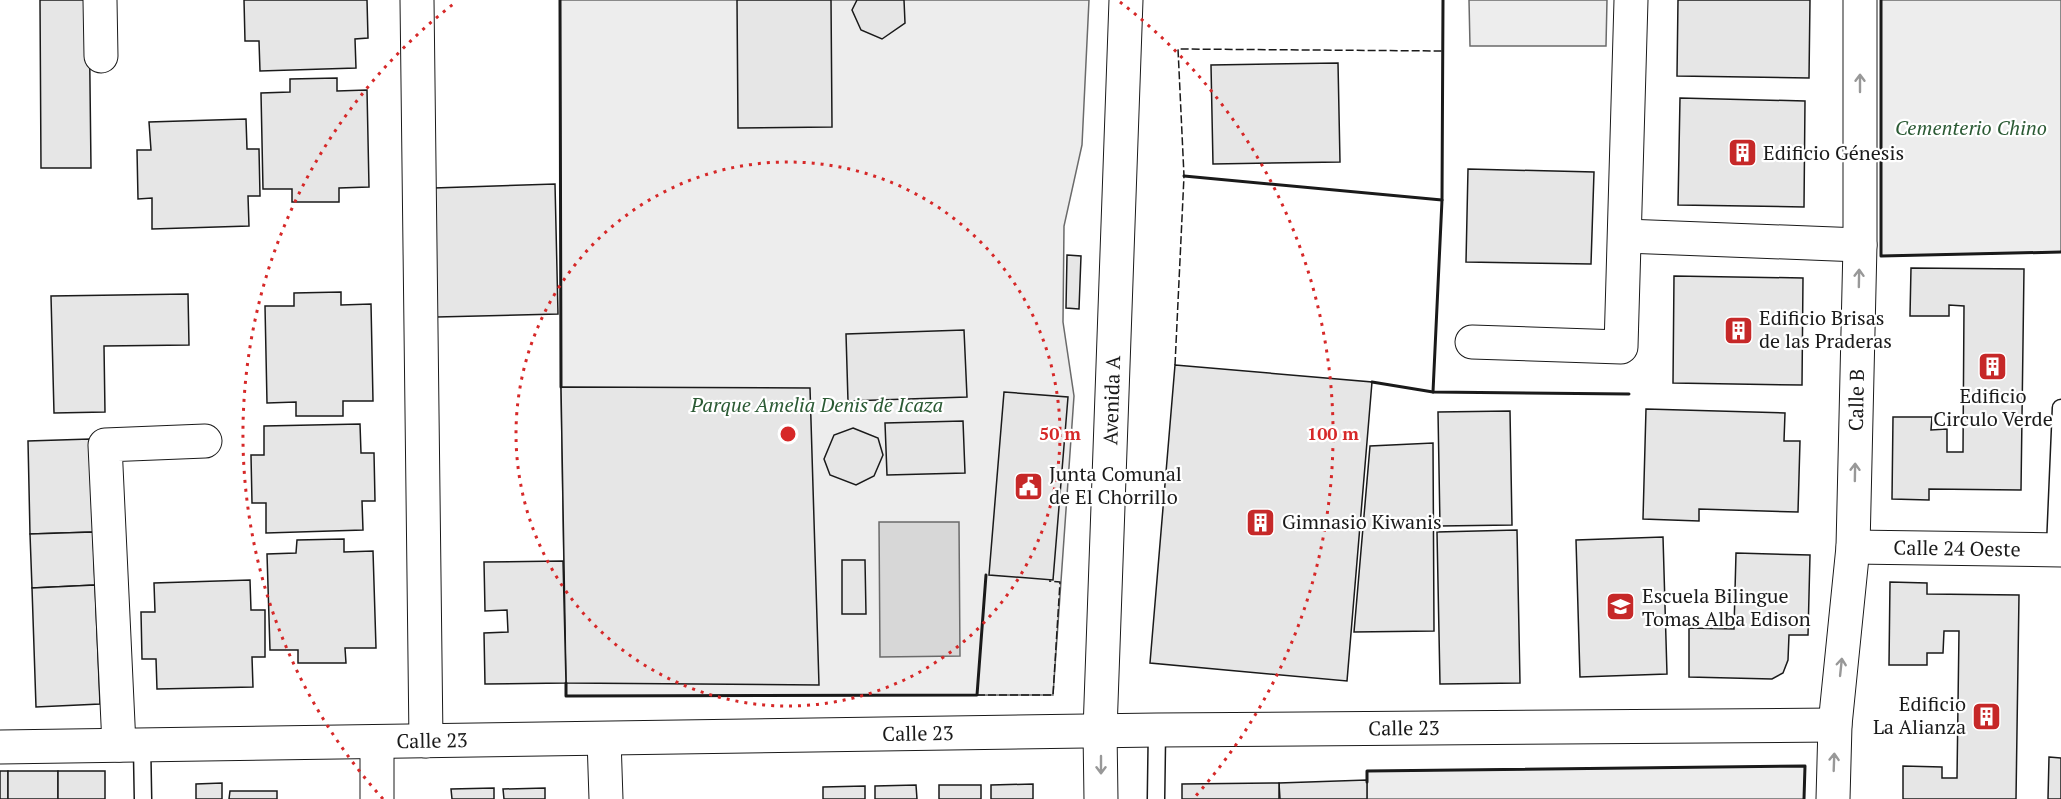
<svg xmlns="http://www.w3.org/2000/svg" width="2061" height="799" font-family="'PT Serif',serif">
<style>
.green{fill:#ededed;stroke:#6a6a6a;stroke-width:1.5}
.water{fill:#d7d7d7;stroke:#6a6a6a;stroke-width:1.5}
.building{fill:#e6e6e6;stroke:#1a1a1a;stroke-width:1.5}
.lines{fill:none;stroke-linecap:round;stroke-linejoin:round}
.lane-casing{stroke:#1a1a1a;stroke-width:19}
.street-casing{stroke:#1a1a1a;stroke-width:35}
.secondary-casing{stroke:#1a1a1a;stroke-width:35}
.lane{stroke:#fff;stroke-width:16}
.street{stroke:#fff;stroke-width:33}
.secondary{stroke:#fff;stroke-width:33}
.fence{stroke:#1a1a1a;stroke-width:1.5;stroke-dasharray:8 3;stroke-linecap:butt}
.wall{stroke:#1a1a1a;stroke-width:3}
.oneway{stroke:#989898}
.ring{fill:none;stroke:#d62828;stroke-width:3;stroke-dasharray:3 6}
.labels{text-anchor:middle;stroke-width:4.5;stroke-linejoin:round;paint-order:stroke}
.park-label{font-size:20px;font-style:italic;fill:#2b5a34;stroke:#fff}
.poi-label{font-size:20px;fill:#1a1a1a;stroke:#fff;text-anchor:start}
.street-label{font-size:20px;fill:#1a1a1a;stroke:#fff}
.centre{fill:#d62828;stroke:#fff;stroke-width:3}
.ring-label{font-size:18px;text-anchor:middle;font-weight:bold;fill:#d62828;stroke:#fff;stroke-width:4.5;stroke-linejoin:round;paint-order:stroke}
</style>
<rect width="100%" height="100%" fill="#fff"/>
<g class="green">
<path d="M560 0H1089L1082 145 1064 226 1063 322 1074 396 1053 695 566 696 561 387Z"/>
<path d="M1469 0H1607L1606 46H1470Z"/>
<path d="M1881 0H2061V252L1881 256Z"/>
<path d="M1805 766 1804 799H1367V771Z"/>
</g>
<path class="water" d="M879 522H959L960 656 880 657Z"/>
<g class="building">
<path d="M40 0H89L91 168H41Z"/>
<path d="M244 0H367L368 38 355 39 356 68 260 71 259 41H245Z"/>
<path d="M737 0H831L832 127 738 128Z"/>
<path d="M857 0H904L905 23 882 39 861 30 852 10Z"/>
<path d="M1678 0H1810L1809 78 1677 76Z"/>
<path d="M1338 63 1340 162 1213 164 1211 65Z"/>
<path d="M337 78V91L367 90 369 187 339 188V202H292V189H263L261 93 290 92V79Z"/>
<path d="M1680 98 1805 101 1804 207 1678 205Z"/>
<path d="M246 119 247 149H259L260 196H248L249 226 152 229V198L138 199 137 150H151L149 122Z"/>
<path d="M1468 169 1594 172 1591 264 1466 262Z"/>
<path d="M555 184 558 314 437 317 434 188Z"/>
<path d="M1067 255 1081 256 1079 309 1066 308Z"/>
<path d="M1911 268 2024 269 2021 490 1929 489V500L1892 499 1893 417H1932L1931 430 1947 429V452H1963L1964 306 1949 305V316H1910Z"/>
<path d="M1674 276 1803 278 1802 385 1673 383Z"/>
<path d="M341 292V305L371 304 373 401H343V416H296V402L267 403 265 306H294V293Z"/>
<path d="M188 294 189 345 104 346 105 412 54 413 51 296Z"/>
<path d="M964 330 967 397 848 401 846 334Z"/>
<path d="M1175 365 1372 382 1347 681 1150 663Z"/>
<path d="M561 387 810 388 819 685 566 683Z"/>
<path d="M1004 392 1068 397 1053 580 989 575Z"/>
<path d="M1646 409 1785 413 1784 441H1800L1798 512 1699 509V521L1643 519Z"/>
<path d="M1510 411 1512 525 1440 526 1438 412Z"/>
<path d="M963 421 965 473 887 475 885 423Z"/>
<path d="M360 424 361 453H374L375 501H362L363 530 266 533V503H252L251 455H264V426Z"/>
<path d="M853 428 878 438 883 455 874 476 856 485 830 475 824 459 834 435Z"/>
<path d="M90 439 93 532 30 534 28 441Z"/>
<path d="M1433 443 1434 631 1354 632 1370 446Z"/>
<path d="M1517 530 1520 683 1440 684 1437 532Z"/>
<path d="M93 532 95 585 32 588 30 534Z"/>
<path d="M1663 537 1667 674 1580 677 1576 540Z"/>
<path d="M344 539V552L373 551 376 648H345L346 663H298V650H270L267 554 296 553 297 540Z"/>
<path d="M1736 553 1810 555 1808 635H1789L1788 660 1783 673 1772 679 1689 677V628L1734 629Z"/>
<path d="M842 560H865L866 614H842Z"/>
<path d="M563 561 566 683 485 684 484 633 508 632 507 610 485 611 484 562Z"/>
<path d="M250 580 251 610H265V657H252L253 687 157 689 156 659H142L141 612H155L154 583Z"/>
<path d="M1890 582 1927 583V594L2019 595 2016 799H1903V766L1942 767V778H1957L1959 631H1944L1943 653H1927V665H1889Z"/>
<path d="M95 585 100 704 36 707 32 588Z"/>
<path d="M2049 757 2061 758V799H2048Z"/>
<rect x="0" y="771" width="8" height="28"/>
<rect x="8" y="771" width="50" height="28"/>
<rect x="58" y="771" width="47" height="28"/>
<path d="M1367 780V799H1280L1279 783Z"/>
<path d="M222 783V799H196V784Z"/>
<path d="M1279 783V799H1182V784Z"/>
<path d="M1033 784V799H991V785Z"/>
<path d="M916 785 917 799H875V786Z"/>
<rect x="939" y="785" width="42" height="14"/>
<path d="M865 786V799H823V787Z"/>
<path d="M494 788V799H452L451 789Z"/>
<path d="M545 788V799H504L503 789Z"/>
<path d="M230 791H277V799H229Z"/>
</g>
<g class="lines">
<defs>
<g id="lane">
<path d="M2055 549 2061 408"/>
<path d="M142 745 143 799"/>
<path d="M1156 799 1157 730"/>
</g>
<g id="street">
<path d="M100 0 101 56"/>
<path d="M417 0 426 741"/>
<path d="M1625 236 1860 245"/>
<path d="M1472 342 1621 347 1631 0"/>
<path id="s1" d="M1853 547 2061 550"/>
<path d="M604 739 606 799"/>
<path d="M377 742V799"/>
<path d="M119 745 105 445 205 441"/>
<path id="s2" d="M0 747 1157 730 1835 725"/>
</g>
<g id="secondary">
<path id="s3" d="M1101 799 1100 731 1126 0"/>
<path id="s4" d="M1833 799 1835 725 1853 547 1860 245V0"/>
</g>
</defs>
<use href="#lane" class="lane-casing"/>
<use href="#street" class="street-casing"/>
<use href="#secondary" class="secondary-casing"/>
<use href="#lane" class="lane"/>
<use href="#street" class="street"/>
<use href="#secondary" class="secondary"/>
<g class="fence">
<path d="M1175 365 1184 176 1178 49 1444 51"/>
<path d="M977 695H1053L1060 582 1049 581"/>
</g>
<g class="wall">
<path d="M560 0 561 387"/>
<path d="M1443 0 1442 200 1433 392 1629 394"/>
<path d="M1881 0V256L2061 252"/>
<path d="M1184 176 1442 200"/>
<path d="M1372 382 1433 392"/>
<path d="M566 683V696L977 695 986 575"/>
<path d="M1367 782V771L1805 766 1804 799"/>
</g>
</g>
<defs><path id="oneway-shaft" d="M-6 0H5M1.5-3L5.5 0L1.5 3" fill="none" stroke-width="1.6" stroke-linecap="round" stroke-linejoin="round" transform="scale(1.5)"/></defs>
<g class="oneway">
<use href="#oneway-shaft" transform="translate(1860 83) rotate(-90)"/>
<use href="#oneway-shaft" transform="translate(1859 278) rotate(-89)"/>
<use href="#oneway-shaft" transform="translate(1855 472) rotate(-89)"/>
<use href="#oneway-shaft" transform="translate(1841 667) rotate(-84)"/>
<use href="#oneway-shaft" transform="translate(1834 762) rotate(-88)"/>
<use href="#oneway-shaft" transform="translate(1101 765) rotate(90)"/>
</g>
<g class="ring">
<circle cx="788" cy="434" r="272"/>
<path d="M383 799A545 545 0 0 1 456 2M1120 2A545 545 0 0 1 1193 799"/>
</g>
<defs>
<symbol id="building-square" viewBox="-11 -11 22 22"><rect x="-9" y="-9" width="18" height="18" rx="4" fill="#c62828" stroke="#fff"/><path d="M-4-6H4V6H1V3H-1V6H-4ZM-2.5-4.3h1.7v1.8h-1.7ZM.8-4.3h1.7v1.8H.8ZM-2.5-1h1.7V.8h-1.7ZM.8-1h1.7V.8H.8Z" fill="#fff"/></symbol>
<symbol id="civic-square" viewBox="-11 -11 22 22"><rect x="-9" y="-9" width="18" height="18" rx="4" fill="#c62828" stroke="#fff"/><path d="M-.6-6.5H3V-4.5H.6V-3L4-1V1h2V6H-6V1h2V-1L-.6-3ZM-1.2 2.5V6h2.4V2.5Z" fill="#fff"/></symbol>
<symbol id="school-square" viewBox="-11 -11 22 22"><rect x="-9" y="-9" width="18" height="18" rx="4" fill="#c62828" stroke="#fff"/><path d="M0-5L7-2L0 1L-7-2ZM-4 1L0 2.5L4 1V4Q0 6-4 4Z" fill="#fff"/></symbol>
</defs>
<g fill-rule="evenodd">
<use href="#building-square" x="1726" y="136" width="33" height="33"/>
<use href="#building-square" x="1722" y="314" width="33" height="33"/>
<use href="#building-square" x="1976" y="350" width="33" height="33"/>
<use href="#civic-square" x="1012" y="470" width="33" height="33"/>
<use href="#building-square" x="1244" y="506" width="33" height="33"/>
<use href="#school-square" x="1604" y="590" width="33" height="33"/>
<use href="#building-square" x="1970" y="700" width="33" height="33"/>
</g>
<g class="labels">
<g class="park-label">
<text x="1971" y="135">Cementerio Chino</text>
<text x="817" y="412">Parque Amelia Denis de Icaza</text>
</g>
<g class="poi-label">
<text x="1763" y="160">Edificio Génesis</text>
<text x="1759" y="325">Edificio Brisas<tspan x="1759" dy="23">de las Praderas</tspan></text>
<text x="1993" y="403" text-anchor="middle">Edificio<tspan x="1993" dy="23">Circulo Verde</tspan></text>
<text x="1049" y="481">Junta Comunal<tspan x="1049" dy="23">de El Chorrillo</tspan></text>
<text x="1282" y="529">Gimnasio Kiwanis</text>
<text x="1642" y="603">Escuela Bilingue<tspan x="1642" dy="23">Tomas Alba Edison</tspan></text>
<text x="1966" y="711" text-anchor="end">Edificio<tspan x="1966" dy="23">La Alianza</tspan></text>
</g>
<g class="street-label">
<text dy="7" stroke="none"><textPath href="#s3" startOffset="399">Avenida A</textPath></text>
<text dy="7" stroke="none"><textPath href="#s4" startOffset="400">Calle B</textPath></text>
<text dy="7" stroke="none"><textPath href="#s1" startOffset="104">Calle 24 Oeste</textPath></text>
<text dy="7" stroke="none"><textPath href="#s2" startOffset="1404">Calle 23</textPath></text>
<text dy="7" stroke="none"><textPath href="#s2" startOffset="918">Calle 23</textPath></text>
<text dy="7" stroke="none"><textPath href="#s2" startOffset="432">Calle 23</textPath></text>
</g>
</g>
<circle cx="788" cy="434" r="9" class="centre"/>
<g class="ring-label">
<text x="1060" y="440">50 m</text>
<text x="1333" y="440">100 m</text>
</g>
</svg>
